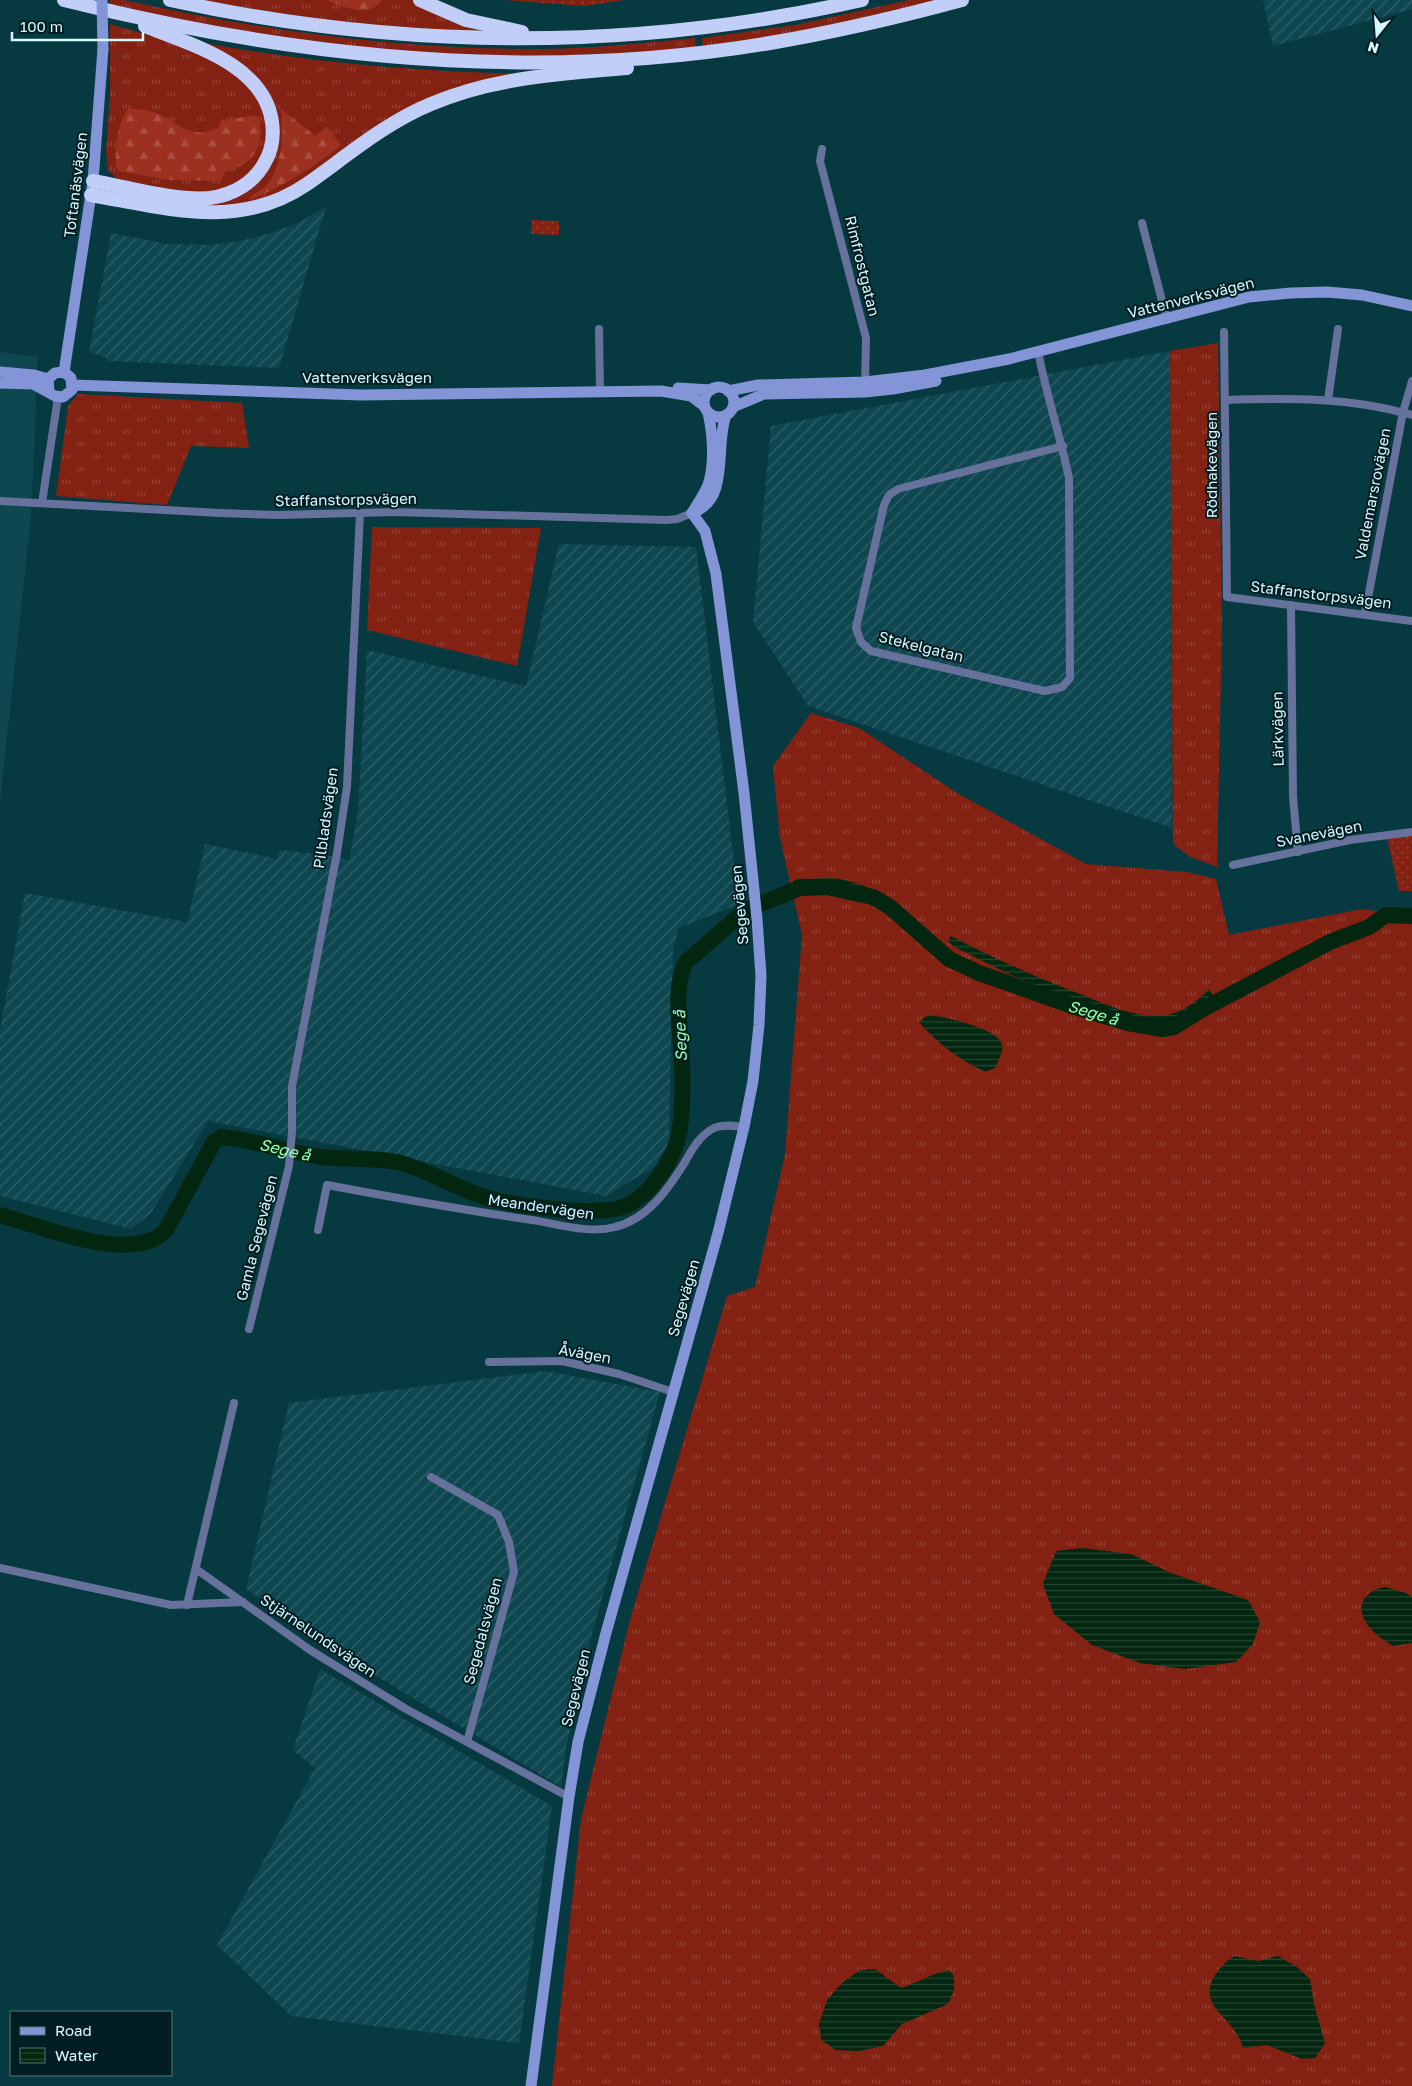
<svg xmlns="http://www.w3.org/2000/svg" width="1412" height="2086" font-family="'Golos Text',sans-serif">
<style>
.built{fill:#0e4750}
.industrial{fill:url(#industrial-furrows)}
.grass{fill:url(#grass-tufts)}
.forest{fill:url(#forest-firs)}
.park{fill:url(#park-dots)}
.water{fill:url(#water-rules)}
.lines{fill:none;stroke-linecap:round;stroke-linejoin:round}
.river{stroke:#02260f;stroke-width:16}
.street{stroke:#66729b;stroke-width:8}
.secondary{stroke:#8395d7;stroke-width:11}
.highway{stroke:#c1cef7;stroke-width:14}
.secondary-bridge{stroke:#8395d7;stroke-width:11}
.labels{text-anchor:middle;stroke-width:4;stroke-linejoin:round;paint-order:stroke}
.street-label{font-size:15px;fill:#d8f8ff;stroke:#031e23}
.water-label{font-size:16px;font-style:italic;fill:#97ffb4;stroke:#031e23}
</style>
<defs>
<pattern id="industrial-furrows" width="10" height="10" patternUnits="userSpaceOnUse" patternTransform="scale(1.25)"><rect width="10" height="10" fill="#0e4750"/><path d="M-1 1l2-2M0 10L10 0M9 11l2-2" fill="none" stroke="#30626a"/></pattern>
<pattern id="grass-tufts" width="24" height="20" patternUnits="userSpaceOnUse" patternTransform="scale(1.25)"><rect width="24" height="20" fill="#832112"/><path d="M3 7l-1-3M5 7V3M7 7l1-3M15 17l-1-3M17 17v-4M19 17l1-3" fill="none" stroke="#944236"/></pattern>
<pattern id="forest-firs" width="22" height="20" patternUnits="userSpaceOnUse" patternTransform="scale(1.25)"><rect width="22" height="20" fill="#9d3120"/><path d="M5 1l3.5 6h-7zM16 11l3.5 6h-7z" fill="#aa5041"/></pattern>
<pattern id="park-dots" width="8" height="8" patternUnits="userSpaceOnUse" patternTransform="scale(1.25)"><rect width="8" height="8" fill="#832112"/><path d="M2 2h.1M6 6h.1" fill="none" stroke="#944236" stroke-width="1.8" stroke-linecap="round"/></pattern>
<pattern id="water-rules" width="6" height="5" patternUnits="userSpaceOnUse" patternTransform="scale(1.25)"><rect width="6" height="5" fill="#02260f"/><path d="M0 2.5h6" fill="none" stroke="#264633"/></pattern>
</defs>
<rect width="100%" height="100%" fill="#073941"/>
<path class="built" d="M0 352 38 357 31 518 0 801Z"/>
<g class="industrial">
<path d="M1263 0H1412V9L1273 46Z"/>
<path d="M326 207 279 368 107 361V358L89 352 111 233 168 244 206 245 235 242 268 234 298 223Z"/>
<path d="M1170 351 1172 828 808 706 753 622 771 426Z"/>
<path d="M559 544 696 547 739 904 679 928 673 949 669 1142 654 1167 606 1196 208 1121 151 1213 131 1229 0 1196V1030L25 893 187 922 205 844 278 859 279 850 326 855 349 860 358 812 367 650 526 686Z"/>
<path d="M545 1371 660 1392 593 1630 566 1748 561 1787 358 1665 246 1589 289 1403Z"/>
<path d="M320 1669 552 1806 519 2043 291 2016 217 1945 315 1768 293 1750Z"/>
</g>
<g class="grass">
<path d="M110 0H124C263 31 402 50 544 49 594 48 645 43 695 38L696 48 655 52 491 58 321 46 109 6Z"/>
<path d="M193 0H412L427 8 507 34 378 28Z"/>
<path d="M909 0H946L861 21 703 48 702 38 795 25Z"/>
<path d="M110 24C154 37 207 49 242 81 284 119 270 183 211 192 184 196 144 185 117 179L108 170 106 151 110 95Z"/>
<path d="M198 42C306 62 414 71 523 74L475 83 267 200 217 209 138 194 225 201 278 139V118L271 98Z"/>
<path d="M1218 343 1222 626 1217 867 1190 857 1173 844 1170 351Z"/>
<path d="M78 394 242 403 249 448 191 446 167 505 56 496 68 406Z"/>
<path d="M372 527 541 528 517 666 367 630Z"/>
<path d="M811 713 859 728 957 793 1086 864 1187 872 1216 879 1229 935 1362 909 1412 916V2086H552L581 1819 631 1616 727 1296 755 1287 785 1154 802 935 780 838 773 766Z"/>
</g>
<g class="forest">
<path d="M327 0H382C369 19 344 7 327 0Z"/>
<path d="M130 108C139 110 149 110 158 114 182 125 192 141 219 127L222 119C235 122 245 113 259 117 265 147 254 164 225 172L221 181 168 180 118 171C112 158 118 116 130 108Z"/>
<path d="M281 109 315 136 327 127 341 145C313 168 283 187 249 200 251 194 261 191 266 186 283 167 284 132 281 109Z"/>
</g>
<g class="park">
<path d="M506 0H624L584 6Z"/>
<path d="M532 220 559 221V235L531 234Z"/>
<path d="M1412 836V891H1399L1387 837Z"/>
</g>
<g class="water">
<path d="M833 878C859 881 879 892 901 907L898 911C867 888 832 876 793 886V881L799 879Z"/>
<path d="M951 936C993 958 1036 977 1080 994 1105 1004 1132 1017 1160 1016 1177 1016 1197 1002 1209 989L1214 997C1204 1003 1183 1021 1172 1023 1124 1031 998 970 953 946L948 941Z"/>
<path d="M928 1015C943 1016 994 1028 1001 1042 1005 1051 998 1060 995 1068L985 1072C960 1060 937 1043 919 1022Z"/>
<path d="M1082 1548 1131 1554 1171 1573 1248 1600 1260 1622 1253 1644 1236 1662 1185 1669 1140 1663 1092 1645 1054 1614 1043 1584 1056 1551Z"/>
<path d="M1385 1587 1406 1593 1412 1597V1643L1393 1646C1386 1641 1377 1636 1371 1629 1354 1610 1361 1591 1385 1587Z"/>
<path d="M1234 1956 1259 1961 1278 1956 1297 1967 1310 1979 1314 2004 1325 2043 1315 2058 1302 2059 1267 2045 1243 2048C1238 2030 1227 2022 1216 2009 1200 1989 1218 1967 1234 1956Z"/>
<path d="M875 1969 901 1988C918 1983 932 1973 949 1970L954 1976V1990L948 2004 902 2024 883 2046 859 2051 836 2050 821 2040 819 2024 827 2000 843 1982 860 1970Z"/>
</g>
<g class="lines">
<path class="river" id="s1" d="M0 1215C40 1226 134 1266 166 1230L214 1142 221 1137C255 1140 288 1152 321 1157 346 1160 372 1157 397 1162 426 1169 452 1186 481 1196 511 1206 603 1219 630 1204 651 1192 668 1167 676 1145 684 1124 683 1071 681 1047 679 1022 674 984 686 962L746 910 800 888 827 887 873 897 890 907 949 959 979 973 1072 1006 1128 1023 1162 1029 1174 1027 1203 1009 1330 942 1369 927 1386 915 1412 916"/>
<g class="street">
<path d="M822 149 820 161 866 338 865 385"/>
<path d="M1142 223 1167 320"/>
<path d="M599 329 600 391"/>
<path d="M1224 332 1227 597 1412 621"/>
<path d="M1038 351C1046 394 1060 435 1069 478L1070 678 1062 687 1045 691 871 651 861 642 856 628 884 505 889 495 898 489 1063 446"/>
<path d="M1225 400C1288 398 1351 397 1412 415"/>
<path d="M1328 400 1338 329"/>
<path d="M0 501 220 513 278 515 395 512 666 520 677 519 692 513"/>
<path d="M42 503 58 397"/>
<path d="M1291 605 1293 797 1298 852"/>
<path d="M1365 614 1403 412 1412 381"/>
<path d="M1233 865 1350 840 1412 832"/>
<path d="M318 1230 327 1185C396 1198 464 1210 532 1220 558 1224 589 1234 615 1227 648 1219 668 1189 685 1162 692 1149 700 1135 714 1128 724 1124 734 1126 744 1127"/>
<path d="M249 1329 289 1166 292 1132V1086L337 853 347 787 360 513"/>
<path d="M489 1362 562 1361 619 1374 673 1392"/>
<path d="M431 1477 498 1515 509 1542 514 1572 467 1742"/>
<path d="M0 1568 171 1605 243 1602"/>
<path d="M196 1569 310 1650 406 1709 569 1797"/>
<path d="M187 1605 234 1403"/>
</g>
<g class="secondary">
<path d="M0 372 34 375 48 379"/>
<path d="M64 372 93 181 103 49"/>
<path d="M0 383 33 384 55 396 63 397 72 390 71 378 64 372 55 373 48 379 49 391"/>
<path d="M73 385 361 395 661 391 691 396 704 406"/>
<circle cx="719" cy="402" r="15"/>
<path d="M678 388 711 390"/>
<path d="M728 391 758 385 865 382 925 375 1009 359 1249 297 1291 293 1327 292 1362 295 1412 306"/>
<path d="M733 407 764 394 865 392 893 389 936 381"/>
<path d="M692 513C731 499 714 448 726 415"/>
<path d="M692 513C697 504 704 495 708 485 715 464 713 434 708 413"/>
<path d="M531 2086 569 1797 578 1742 606 1633 718 1233 744 1127 753 1081 759 1025 761 976 757 919 744 793 716 574 705 531 692 513"/>
</g>
<g class="highway">
<path d="M64 0C294 58 534 83 770 43 835 32 899 17 962 0"/>
<path d="M170 0C398 50 634 52 862 0"/>
<path d="M420 0 466 20 522 32"/>
<path d="M93 181C127 187 176 201 210 198 233 195 254 183 265 162 272 150 274 136 272 122 264 64 191 45 145 26"/>
<path d="M91 195C166 208 239 231 307 184 347 156 385 123 431 104 494 77 560 74 627 68"/>
</g>
<path class="secondary-bridge" d="M102 0 103 49"/>
</g>
<g class="labels">
<g class="street-label">
<text transform="translate(76 185) rotate(-83)" y="5">Toftanäsvägen</text>
<text transform="translate(862 266) rotate(76)" y="5">Rimfrostgatan</text>
<text transform="translate(1191 298) rotate(-14)" y="5">Vattenverksvägen</text>
<text x="367" y="383">Vattenverksvägen</text>
<text transform="translate(1212 465) rotate(-90)" y="5">Rödhakevägen</text>
<text transform="translate(1373 494) rotate(-79)" y="5">Valdemarsrovägen</text>
<text transform="translate(346 500) rotate(-1)" y="5">Staffanstorpsvägen</text>
<text transform="translate(1321 595) rotate(7)" y="5">Staffanstorpsvägen</text>
<text transform="translate(921 647) rotate(14)" y="5">Stekelgatan</text>
<text transform="translate(1278 729) rotate(-91)" y="5">Lärkvägen</text>
<text transform="translate(326 818) rotate(-82)" y="5">Pilbladsvägen</text>
<text transform="translate(1319 834) rotate(-11)" y="5">Svanevägen</text>
<text transform="translate(740 905) rotate(-95)" y="5">Segevägen</text>
<text transform="translate(541 1207) rotate(8)" y="5">Meandervägen</text>
<text transform="translate(257 1238) rotate(-76)" y="5">Gamla Segevägen</text>
<text transform="translate(684 1298) rotate(-74)" y="5">Segevägen</text>
<text transform="translate(585 1354) rotate(10)" y="5">Åvägen</text>
<text transform="translate(483 1631) rotate(-75)" y="5">Segedalsvägen</text>
<text transform="translate(318 1636) rotate(34)" y="5">Stjärnelundsvägen</text>
<text transform="translate(576 1688) rotate(-76)" y="5">Segevägen</text>
</g>
<g class="water-label">
<text dy="6" stroke="none"><textPath href="#s1" startOffset="1428">Sege å</textPath></text>
<text transform="translate(680 1036) rotate(-92)" y="6">Sege å</text>
<text dy="6" stroke="none"><textPath href="#s1" startOffset="348">Sege å</textPath></text>
</g>
</g>
<rect x="10" y="2011" width="162" height="65" fill="#031e23" stroke="#58757b"/>
<rect x="20" y="2027" width="25" height="8" fill="#8395d7" stroke="#58757b"/>
<text x="55" y="2036" font-size="15" fill="#d8f8ff">Road</text>
<rect x="20" y="2048" width="25" height="15" fill="url(#water-rules)" stroke="#58757b"/>
<text x="55" y="2061" font-size="15" fill="#d8f8ff">Water</text>
<g transform="translate(1377 35) rotate(197)" stroke="#031e23" stroke-width="4" paint-order="stroke">
<path d="M0-4L9 19L0 12L-9 19Z" fill="#d8f8ff"/>
<text y="-8" font-size="14" font-weight="bold" text-anchor="middle" fill="#d8f8ff">N</text>
</g>
<path d="M12 32v8h131v-8" fill="none" stroke="#d8f8ff" stroke-width="2.5"/>
<text x="20" y="32" font-size="15" fill="#d8f8ff" stroke="#031e23" stroke-width="4" paint-order="stroke">100 m</text>
</svg>
